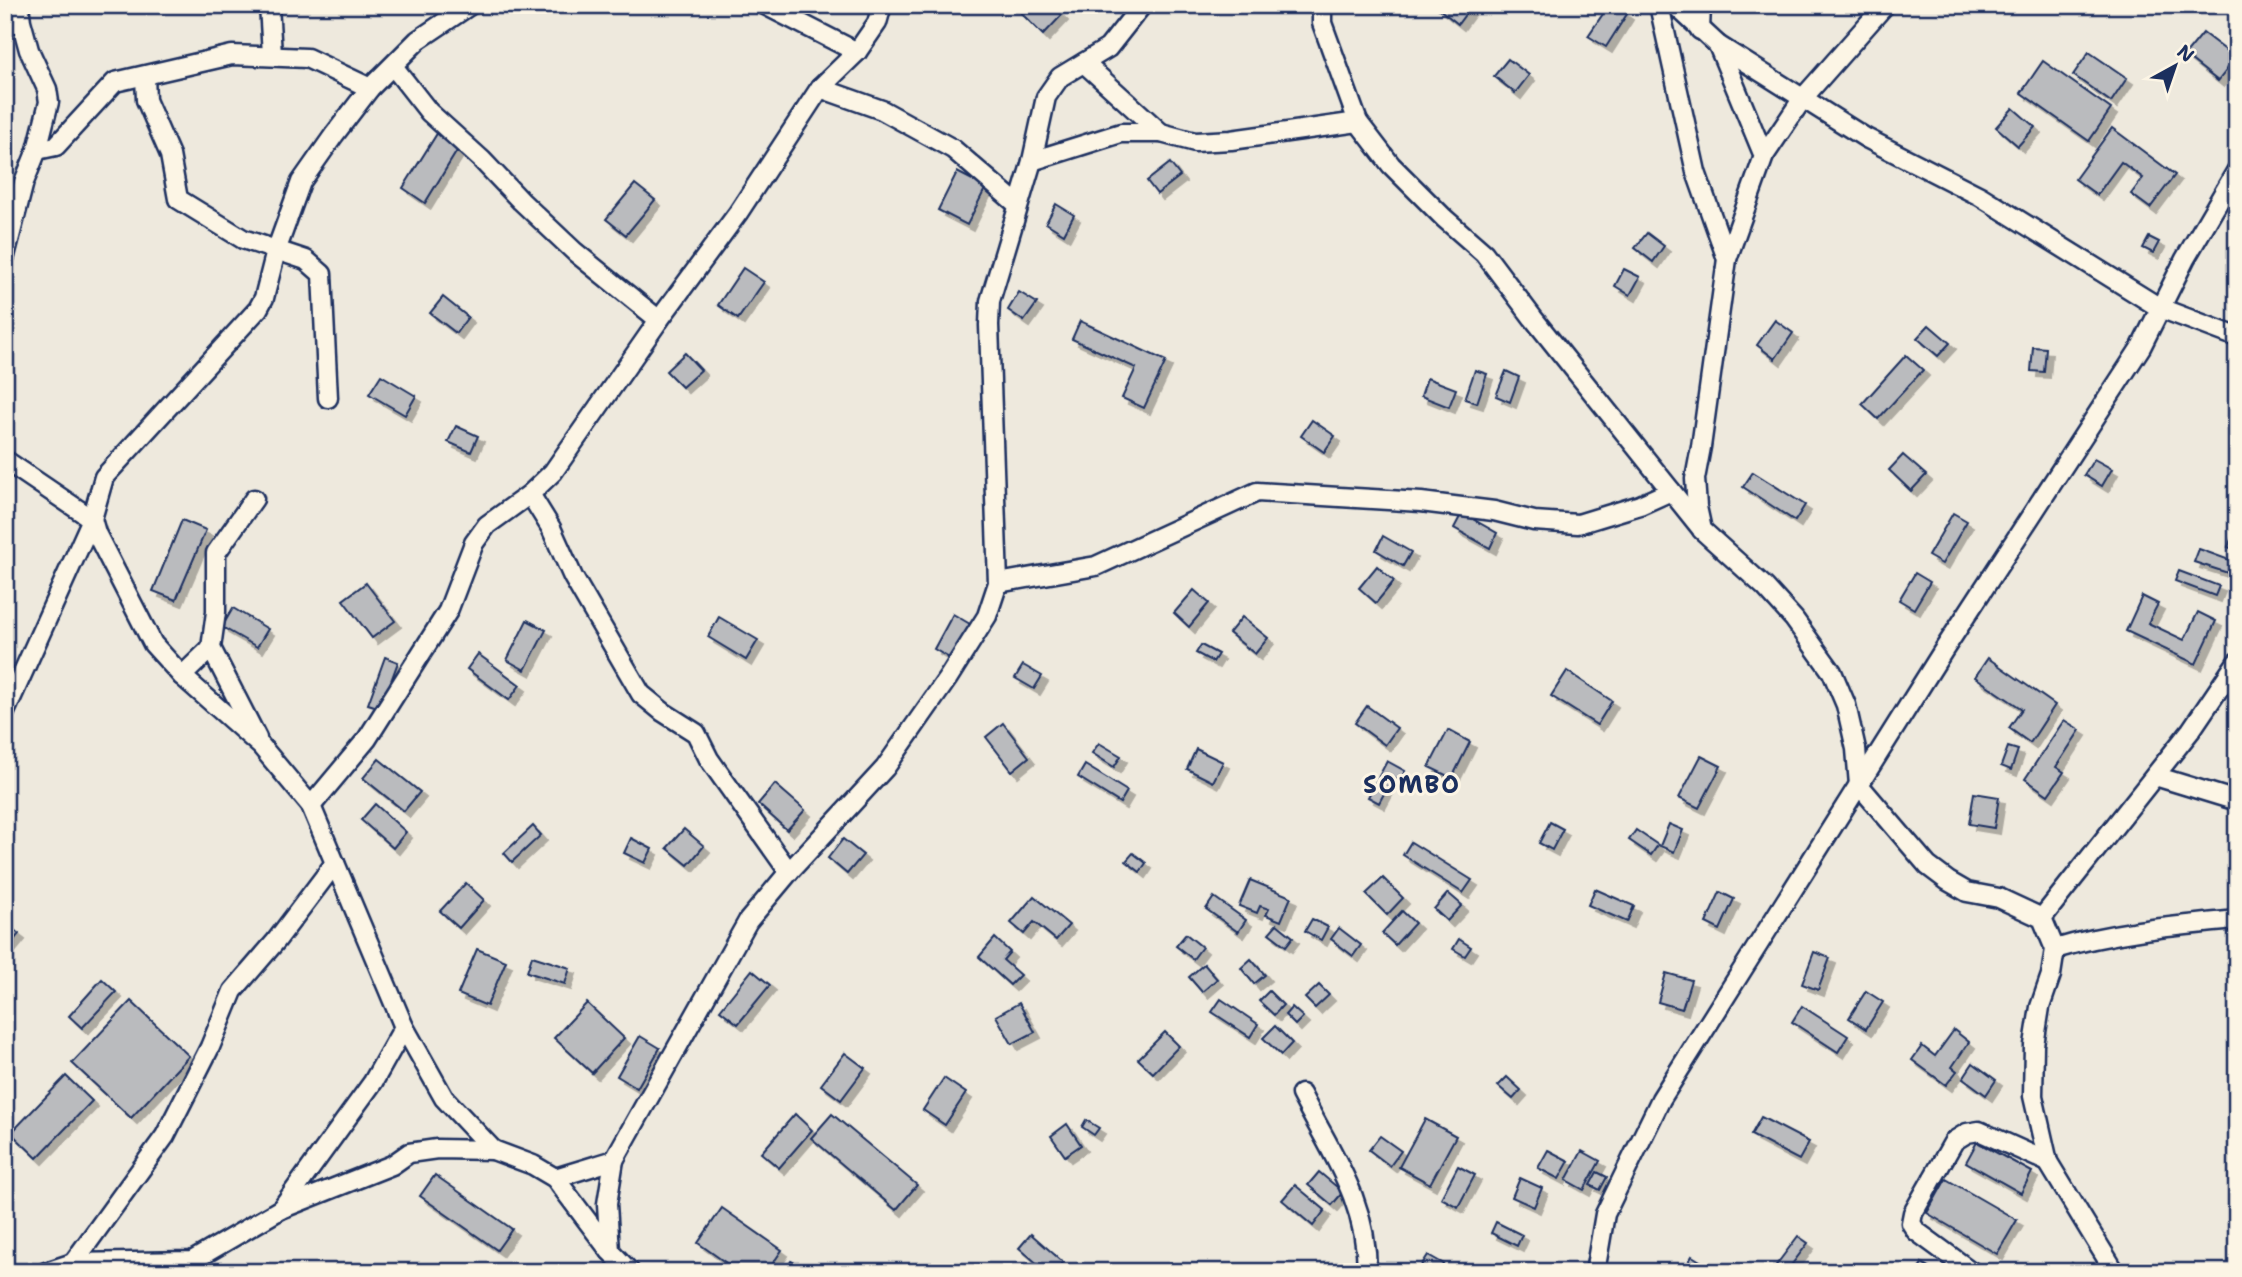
<svg xmlns="http://www.w3.org/2000/svg" width="2242" height="1277" font-family="'Shantell Sans',sans-serif">
<style>
.building{fill:#babbbe;stroke:#1b2f5e;stroke-width:2;filter:url(#shadow)}
.lines{fill:none;stroke-linecap:round;stroke-linejoin:round}
.minor-casing{stroke:#1b2f5e;stroke-width:23}
.minor{stroke:#fcf5e5;stroke-width:18}
.labels{text-anchor:middle;stroke-width:6;stroke-linejoin:round;paint-order:stroke}
.district-label{font-size:24px;font-weight:bold;letter-spacing:2px;fill:#1b2f5e;stroke:#fcf5e5}
</style>
<defs>
<filter id="shadow"><feDropShadow dx="6" dy="6" stdDeviation="0" flood-color="#0004"/></filter>
</defs>
<rect width="100%" height="100%" fill="#eee9dd"/>
<filter id="ink" filterUnits="userSpaceOnUse"><feTurbulence type="fractalNoise" baseFrequency=".0143" numOctaves="2"/><feDisplacementMap in="SourceGraphic" scale="14" xChannelSelector="R" yChannelSelector="G"/><feConvolveMatrix kernelMatrix="1 2 1 2 8 2 1 2 1" color-interpolation-filters="sRGB"/></filter>
<g filter="url(#ink)">
<g class="building">
<path d="M1013 5H1052L1062 15 1043 35Z"/>
<path d="M1442 5H1472L1458 24 1439 9Z"/>
<path d="M1609 5H1614L1627 14 1606 47 1588 36Z"/>
<path d="M2203 33 2236 58 2218 81 2185 55Z"/>
<path d="M2089 52 2127 78 2111 102 2073 75Z"/>
<path d="M1508 59 1529 75 1515 93 1494 76Z"/>
<path d="M2043 61 2111 109 2089 141 2021 93Z"/>
<path d="M2013 108 2035 127 2018 146 1996 127Z"/>
<path d="M2112 128 2175 175 2150 208 2131 194 2143 178 2121 162 2097 195 2075 179Z"/>
<path d="M438 132 460 146 425 203 403 188Z"/>
<path d="M1170 163 1180 176 1157 194 1147 181Z"/>
<path d="M957 172 986 187 967 225 938 210Z"/>
<path d="M635 184 655 200 626 235 606 219Z"/>
<path d="M1056 204 1074 215 1064 234 1046 223Z"/>
<path d="M1647 233 1664 246 1653 262 1635 248Z"/>
<path d="M2149 237 2159 242 2153 253 2143 248Z"/>
<path d="M743 268 764 282 738 319 718 305Z"/>
<path d="M1624 269 1640 277 1630 295 1615 286Z"/>
<path d="M1019 292 1037 303 1024 321 1008 310Z"/>
<path d="M443 297 468 317 456 333 430 313Z"/>
<path d="M1775 320 1793 333 1775 359 1757 345Z"/>
<path d="M1080 321 1166 361 1144 408 1122 398 1136 368 1072 339Z"/>
<path d="M1929 325 1950 343 1938 356 1917 338Z"/>
<path d="M2033 347 2046 348 2044 372 2031 371Z"/>
<path d="M685 353 701 370 682 387 666 371Z"/>
<path d="M1906 355 1923 370 1878 419 1862 404Z"/>
<path d="M1475 370 1487 374 1477 403 1465 399Z"/>
<path d="M1506 371 1519 377 1510 402 1496 396Z"/>
<path d="M381 375 416 396 405 415 369 394Z"/>
<path d="M1427 378 1456 389 1449 407 1421 396Z"/>
<path d="M1312 420 1335 436 1324 452 1301 436Z"/>
<path d="M456 426 478 436 471 452 448 442Z"/>
<path d="M1903 455 1926 475 1911 491 1889 470Z"/>
<path d="M2094 459 2112 469 2102 486 2084 475Z"/>
<path d="M1753 472 1805 505 1795 521 1743 487Z"/>
<path d="M1462 513 1497 533 1490 548 1454 528Z"/>
<path d="M1953 513 1967 521 1942 564 1928 556Z"/>
<path d="M182 520 206 530 176 600 153 591Z"/>
<path d="M2237 524V551L2228 547Z"/>
<path d="M1383 536 1411 552 1403 566 1376 550Z"/>
<path d="M2199 549 2235 562 2231 574 2194 562Z"/>
<path d="M1377 566 1394 581 1376 603 1359 588Z"/>
<path d="M2179 571 2219 586 2215 596 2175 581Z"/>
<path d="M1915 573 1930 582 1914 609 1899 600Z"/>
<path d="M366 583 395 621 372 638 343 600Z"/>
<path d="M1194 590 1209 603 1189 627 1174 613Z"/>
<path d="M2142 596 2158 604 2148 623 2184 640 2198 612 2216 621 2196 664 2126 631Z"/>
<path d="M233 608 268 629 257 647 222 627Z"/>
<path d="M953 614 970 624 951 659 934 649Z"/>
<path d="M719 617 758 640 746 660 708 637Z"/>
<path d="M1242 617 1268 638 1255 654 1229 633Z"/>
<path d="M527 620 546 630 525 670 507 660Z"/>
<path d="M1201 645 1218 654 1213 662 1196 653Z"/>
<path d="M478 654 520 685 509 700 467 669Z"/>
<path d="M385 657 398 662 381 708 368 704Z"/>
<path d="M1988 658 2055 705 2030 743 2009 728 2022 709 1975 677Z"/>
<path d="M1023 665 1042 676 1034 689 1015 678Z"/>
<path d="M1567 671 1612 701 1597 725 1551 696Z"/>
<path d="M1367 706 1397 728 1385 745 1355 723Z"/>
<path d="M2064 720 2080 730 2056 767 2064 772 2048 795 2025 779Z"/>
<path d="M1003 723 1029 757 1012 771 986 737Z"/>
<path d="M1448 730 1470 742 1452 778 1429 767Z"/>
<path d="M1099 743 1121 756 1114 767 1092 753Z"/>
<path d="M2008 747 2018 750 2011 770 2001 766Z"/>
<path d="M1196 749 1223 762 1213 782 1187 769Z"/>
<path d="M1701 756 1721 766 1699 808 1679 798Z"/>
<path d="M379 759 420 792 404 811 363 778Z"/>
<path d="M1387 761 1405 771 1400 781 1393 777 1379 803 1368 797Z"/>
<path d="M1085 765 1127 791 1120 803 1078 777Z"/>
<path d="M775 784 805 810 787 830 758 804Z"/>
<path d="M1974 793 1999 797 1994 828 1969 824Z"/>
<path d="M375 804 406 832 393 848 361 820Z"/>
<path d="M1550 822 1563 829 1552 850 1539 843Z"/>
<path d="M1669 824 1683 830 1674 852 1660 846Z"/>
<path d="M533 826 541 835 512 862 504 853Z"/>
<path d="M684 829 704 846 688 865 667 848Z"/>
<path d="M1636 830 1658 845 1651 855 1629 840Z"/>
<path d="M631 838 652 849 645 863 624 853Z"/>
<path d="M843 839 863 855 847 874 828 858Z"/>
<path d="M1411 842 1472 880 1463 893 1403 855Z"/>
<path d="M1133 853 1146 863 1140 872 1126 861Z"/>
<path d="M1383 878 1403 898 1387 915 1366 894Z"/>
<path d="M1250 880 1291 897 1281 921 1266 915 1269 909 1260 906 1257 913 1239 906Z"/>
<path d="M466 883 484 900 459 928 440 911Z"/>
<path d="M1595 889 1634 906 1627 922 1588 905Z"/>
<path d="M1720 892 1734 899 1720 930 1706 923Z"/>
<path d="M1448 893 1462 905 1447 921 1434 909Z"/>
<path d="M1034 896 1069 925 1056 940 1034 922 1024 934 1011 923Z"/>
<path d="M1214 897 1246 920 1238 932 1206 909Z"/>
<path d="M1402 911 1415 923 1395 945 1382 933Z"/>
<path d="M1312 919 1328 927 1321 940 1305 931Z"/>
<path d="M5 923 19 934 5 951Z"/>
<path d="M1277 924 1293 937 1286 946 1269 933Z"/>
<path d="M1339 928 1361 945 1353 956 1331 939Z"/>
<path d="M1186 934 1202 947 1193 959 1176 946Z"/>
<path d="M995 938 1010 952 1003 960 1020 975 1010 985 979 957Z"/>
<path d="M1459 939 1471 947 1465 956 1453 949Z"/>
<path d="M477 949 506 961 487 1006 458 994Z"/>
<path d="M1814 952 1830 958 1818 990 1802 984Z"/>
<path d="M532 956 570 968 565 984 527 972Z"/>
<path d="M1251 959 1265 975 1254 984 1241 968Z"/>
<path d="M1204 964 1217 979 1202 992 1189 977Z"/>
<path d="M752 970 770 985 738 1024 720 1010Z"/>
<path d="M1666 973 1691 980 1682 1009 1658 1002Z"/>
<path d="M102 979 116 992 82 1028 69 1016Z"/>
<path d="M1319 985 1329 995 1315 1008 1305 998Z"/>
<path d="M1269 991 1283 1005 1274 1015 1259 1001Z"/>
<path d="M1866 991 1883 1002 1866 1029 1849 1018Z"/>
<path d="M1221 999 1258 1024 1250 1037 1212 1012Z"/>
<path d="M131 1001 189 1056 131 1118 72 1063Z"/>
<path d="M587 1003 624 1038 592 1073 554 1038Z"/>
<path d="M1019 1003 1035 1032 1012 1044 996 1016Z"/>
<path d="M1802 1006 1848 1036 1838 1052 1792 1022Z"/>
<path d="M1292 1007 1303 1017 1295 1025 1285 1015Z"/>
<path d="M1275 1026 1292 1043 1281 1055 1263 1038Z"/>
<path d="M1954 1030 1969 1042 1952 1067 1957 1071 1946 1085 1912 1060 1922 1046 1935 1056Z"/>
<path d="M1165 1032 1179 1046 1153 1073 1138 1059Z"/>
<path d="M640 1036 660 1048 637 1088 617 1076Z"/>
<path d="M845 1053 865 1068 841 1100 821 1085Z"/>
<path d="M1973 1063 1996 1080 1986 1095 1963 1078Z"/>
<path d="M66 1076 92 1101 37 1158 11 1133Z"/>
<path d="M1507 1077 1521 1090 1513 1099 1498 1086Z"/>
<path d="M944 1078 966 1093 945 1125 923 1110Z"/>
<path d="M795 1114 812 1130 779 1168 761 1153Z"/>
<path d="M832 1114 917 1185 896 1210 811 1138Z"/>
<path d="M1761 1117 1809 1142 1799 1160 1751 1135Z"/>
<path d="M1425 1119 1456 1136 1430 1184 1399 1167Z"/>
<path d="M1086 1120 1099 1128 1094 1135 1082 1127Z"/>
<path d="M1067 1124 1081 1145 1065 1156 1051 1136Z"/>
<path d="M1380 1136 1401 1151 1390 1166 1369 1150Z"/>
<path d="M1977 1142 2032 1172 2021 1193 1966 1162Z"/>
<path d="M1548 1150 1569 1161 1559 1179 1538 1168Z"/>
<path d="M1582 1151 1600 1161 1584 1190 1566 1180Z"/>
<path d="M1458 1166 1475 1175 1458 1207 1441 1198Z"/>
<path d="M1319 1172 1343 1192 1332 1205 1308 1185Z"/>
<path d="M1597 1172 1607 1177 1600 1190 1590 1185Z"/>
<path d="M435 1175 512 1229 497 1250 420 1196Z"/>
<path d="M1520 1178 1542 1188 1534 1207 1512 1197Z"/>
<path d="M1946 1179 2017 1220 1997 1254 1927 1213Z"/>
<path d="M1295 1185 1325 1210 1313 1226 1282 1200Z"/>
<path d="M722 1208 782 1250 767 1272H739L698 1243Z"/>
<path d="M1496 1222 1522 1235 1517 1246 1491 1233Z"/>
<path d="M1031 1234 1063 1262 1055 1272H1047L1019 1248Z"/>
<path d="M1798 1236 1808 1243 1786 1272H1771Z"/>
<path d="M1428 1255 1444 1264 1439 1272H1417Z"/>
<path d="M1692 1256 1718 1272H1683Z"/>
<path d="M791 1261 806 1269 805 1272H785Z"/>
<path d="M1922 1263 1937 1272H1917Z"/>
<path d="M2072 1263 2084 1272H2066Z"/>
</g>
<g class="lines">
<defs>
<g id="minor">
<path d="M269 5 272 55"/>
<path d="M765 5 857 52"/>
<path d="M1322 5V23L1358 122 1391 165 1444 218 1484 253 1533 318 1700 527"/>
<path d="M1659 5 1696 172 1727 259"/>
<path d="M1675 5 1718 45 1866 138 1980 196 2160 308 2237 337"/>
<path d="M1885 5 1803 98 1764 156 1727 259 1701 447 1695 479 1697 507 1702 530 1765 587 1794 619 1832 672 1846 705 1856 749 1859 785 1928 866 1948 881 1967 892 1999 898 2042 918 2055 949 2051 975 2040 1007 2034 1045 2033 1096 2048 1162 2115 1272"/>
<path d="M1700 30 1701 5"/>
<path d="M1718 45 1764 156"/>
<path d="M1084 63 1161 133"/>
<path d="M393 66 429 112 482 160 521 201 575 252 659 320"/>
<path d="M145 76 146 100 170 155 178 199 243 239 306 260 322 274 328 398"/>
<path d="M820 88 882 110 953 149 1018 205"/>
<path d="M37 150 56 146 115 82 232 55 307 58 370 88"/>
<path d="M1032 161 1121 133H1161L1195 142 1231 140 1358 122"/>
<path d="M5 256 24 182 37 150 49 102 47 89 29 50 21 21 19 5"/>
<path d="M5 460 92 519 96 533 153 644 182 676 261 746 311 806 404 1027 444 1098 493 1150"/>
<path d="M530 494 551 528 573 577 641 694 663 712 696 733 709 759 789 872"/>
<path d="M254 499 216 553V612L211 648 257 738"/>
<path d="M998 583 1096 566 1257 492 1421 502 1494 511 1534 521 1578 524 1640 505 1671 491"/>
<path d="M182 676 211 648"/>
<path d="M5 712 92 519 104 477 258 309 264 298 276 251 301 182 334 135 370 88 418 40 470 5"/>
<path d="M2155 776 2237 801"/>
<path d="M311 806 367 739 448 611 474 543 487 525 530 494 553 472 659 320 738 213 820 88 857 52 877 23 882 5"/>
<path d="M2042 918 2191 730 2237 662"/>
<path d="M2055 949C2114 931 2175 926 2237 920"/>
<path d="M1301 1094C1332 1155 1367 1200 1367 1272"/>
<path d="M555 1178 614 1160 748 921 789 872 885 768 948 678 987 616 998 583 989 325 990 301 1032 161 1046 97 1060 77 1108 48 1142 5"/>
<path d="M281 1209 373 1082 404 1027"/>
<path d="M610 1251 607 1204 614 1160"/>
<path d="M73 1263 165 1136 210 1047 233 991 276 941 335 863"/>
<path d="M46 1272 73 1263 192 1261 281 1209 392 1165 409 1153 437 1149 493 1150 533 1165 555 1178 610 1251 630 1272"/>
<path d="M1595 1272 1605 1214 1661 1099 1943 651 2141 347 2185 259 2237 170"/>
<path d="M1972 1272 1916 1231 1911 1223 1913 1213 1954 1141 1967 1133 1979 1131 2048 1162"/>
</g>
</defs>
<use href="#minor" class="minor-casing"/>
<use href="#minor" class="minor"/>
</g>
</g>
<g class="labels">
<g class="district-label">
<text x="1412" y="793">SOMBO</text>
</g>
</g>
<rect width="2242" height="1277" fill="none" stroke="#fcf5e5" stroke-width="28"/>
<rect x="14" y="14" width="2214" height="1249" fill="none" stroke="#1b2f5e" stroke-width="2.5" filter="url(#ink)"/>
<g transform="translate(2175 66) rotate(40)" stroke="#fcf5e5" stroke-width="5" paint-order="stroke">
<path d="M0-5L12 26L0 18L-12 26Z" fill="#1b2f5e"/>
<text y="-10" font-size="19" font-weight="bold" text-anchor="middle" fill="#1b2f5e">N</text>
</g>
</svg>
